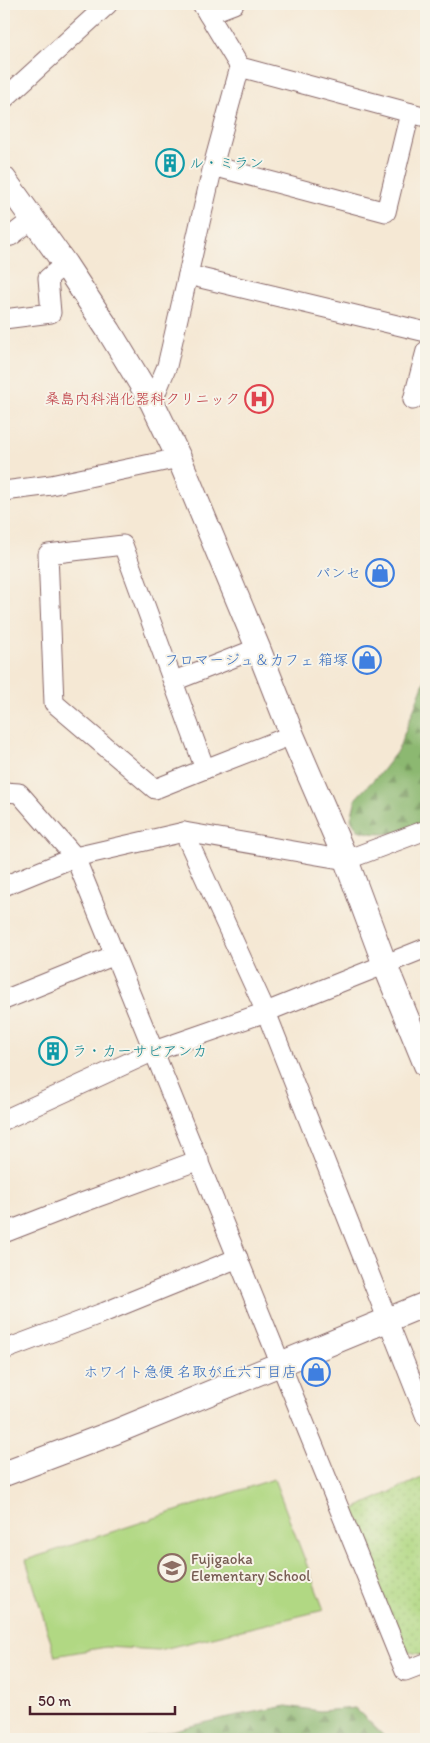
<svg xmlns="http://www.w3.org/2000/svg" width="430" height="1743" font-family="Itim,'Klee One',sans-serif">
<style>
.green{fill:#b1d883;stroke:#7e7c57}
.forest{fill:url(#forest-firs);stroke:#6b6c4e}
.park{fill:url(#park-dots);stroke:#7e7c57}
.lines{fill:none;stroke-linecap:round;stroke-linejoin:round}
.minor-casing{stroke:#866566;stroke-width:21}
.tertiary-casing{stroke:#866566;stroke-width:26}
.minor{stroke:#fff;stroke-width:19}
.tertiary{stroke:#fff;stroke-width:24}
.labels{text-anchor:middle;stroke-width:4;stroke-linejoin:round;paint-order:stroke}
.culture-label{font-size:15px;fill:#0d838f;stroke:#f7f3e8;text-anchor:start}
.health-label{font-size:15px;fill:#be3a42;stroke:#f7f3e8;text-anchor:end}
.shop-label{font-size:15px;fill:#366cbe;stroke:#f7f3e8;text-anchor:end}
.education-label{font-size:15px;fill:#785e54;stroke:#f7f3e8;text-anchor:start}
</style>
<defs>
<pattern id="forest-firs" width="22" height="20" patternUnits="userSpaceOnUse" patternTransform="scale(1.25)"><rect width="22" height="20" fill="#8cb871"/><path d="M5 1l3.5 6h-7zM16 11l3.5 6h-7z" fill="#74955d"/></pattern>
<pattern id="park-dots" width="8" height="8" patternUnits="userSpaceOnUse" patternTransform="scale(1.25)"><rect width="8" height="8" fill="#b1d883"/><path d="M2 2h.1M6 6h.1" fill="none" stroke="#9ab971" stroke-width="1.8" stroke-linecap="round"/></pattern>
</defs>
<rect width="100%" height="100%" fill="#f7f3e8"/>
<filter id="ink" filterUnits="userSpaceOnUse"><feTurbulence type="fractalNoise" baseFrequency=".02" numOctaves="2"/><feDisplacementMap in="SourceGraphic" scale="10" xChannelSelector="R" yChannelSelector="G"/><feConvolveMatrix kernelMatrix="1 2 1 2 8 2 1 2 1" color-interpolation-filters="sRGB"/></filter>
<filter id="wash" filterUnits="userSpaceOnUse"><feTurbulence type="fractalNoise" baseFrequency=".0096" numOctaves="4" result="noise"/><feDisplacementMap in="SourceGraphic" scale="20" xChannelSelector="R" yChannelSelector="G"/><feGaussianBlur stdDeviation="1.12" result="paint"/><feColorMatrix in="noise" values="0 0 0 0 0 0 0 0 0 0 0 0 0 0 0 0 0 1.4 0 .05"/><feComposite in="paint" operator="in"/></filter>
<g filter="url(#wash)">
<rect width="100%" height="100%" fill="#f5e8d4"/>
<path class="green" d="M274 1479 324 1610 159 1650 106 1647 55 1656 26 1560Z"/>
<g class="forest">
<path d="M426 677V822C404 833 382 838 358 830L351 819 356 798 381 772 398 750Z"/>
<path d="M286 1706 320 1711 355 1708 387 1739H139L223 1718Z"/>
</g>
<path class="park" d="M426 1476V1655H425L403 1651 349 1511Z"/>
</g>
<g filter="url(#ink)">
<g class="lines">
<defs>
<g id="minor">
<path d="M202 4 240 67 426 117"/>
<path d="M208 14 234 4"/>
<path d="M4 99 108 4"/>
<path d="M213 166 386 212 410 113"/>
<path d="M4 237 11 236 33 219"/>
<path d="M188 275 426 332"/>
<path d="M4 319 51 313 48 278 65 264"/>
<path d="M413 400 426 351"/>
<path d="M152 402 167 366 213 166 240 67"/>
<path d="M4 491 51 485 179 458"/>
<path d="M123 545 205 769 155 789 54 703 48 554Z"/>
<path d="M174 681 258 648"/>
<path d="M205 769 292 735"/>
<path d="M4 792 19 793 75 857 405 1671 426 1663"/>
<path d="M184 832 266 1012 426 1417"/>
<path d="M4 886 75 857 184 832 346 860 426 830"/>
<path d="M4 1000 115 955"/>
<path d="M4 1120 154 1051 266 1012 426 948"/>
<path d="M4 1233 76 1205 199 1160"/>
<path d="M4 1350 105 1312 238 1258"/>
</g>
<g id="tertiary">
<path d="M4 179 65 264 109 331 152 402 179 458 258 648 292 735 346 860 385 965 426 1065"/>
<path d="M4 1474 115 1432 426 1304"/>
</g>
</defs>
<use href="#minor" class="minor-casing"/>
<use href="#tertiary" class="tertiary-casing"/>
<use href="#minor" class="minor"/>
<use href="#tertiary" class="tertiary"/>
</g>
</g>
<defs>
<symbol id="building-ring" viewBox="-11 -11 22 22"><circle r="9.5" fill="#f7f3e8" stroke="#0f9aa8" stroke-width="1.5"/><path d="M-4-6H4V6H1V3H-1V6H-4ZM-2.5-4.3h1.7v1.8h-1.7ZM.8-4.3h1.7v1.8H.8ZM-2.5-1h1.7V.8h-1.7ZM.8-1h1.7V.8H.8Z" fill="#0f9aa8"/></symbol>
<symbol id="hospital-ring" viewBox="-11 -11 22 22"><circle r="9.5" fill="#f7f3e8" stroke="#e0444e" stroke-width="1.5"/><path d="M-5-5h3v3.5h4V-5h3V5h-3V1.5h-4V5h-3Z" fill="#e0444e"/></symbol>
<symbol id="shop-ring" viewBox="-11 -11 22 22"><circle r="9.5" fill="#f7f3e8" stroke="#3f7fe0" stroke-width="1.5"/><path d="M-5-2.5h2.3a2.7 3.5 0 0 1 5.4 0H5L5.5 6h-11ZM-1.5-2.5h3a1.5 2.3 0 0 0-3 0Z" fill="#3f7fe0"/></symbol>
<symbol id="school-ring" viewBox="-11 -11 22 22"><circle r="9.5" fill="#f7f3e8" stroke="#8d6e63" stroke-width="1.5"/><path d="M0-5L7-2L0 1L-7-2ZM-4 1L0 2.5L4 1V4Q0 6-4 4Z" fill="#8d6e63"/></symbol>
</defs>
<g fill-rule="evenodd">
<use href="#building-ring" x="154" y="147" width="32" height="32"/>
<use href="#hospital-ring" x="243" y="383" width="32" height="32"/>
<use href="#shop-ring" x="364" y="557" width="32" height="32"/>
<use href="#shop-ring" x="351" y="644" width="32" height="32"/>
<use href="#building-ring" x="37" y="1035" width="32" height="32"/>
<use href="#shop-ring" x="300" y="1356" width="32" height="32"/>
<use href="#school-ring" x="156" y="1552" width="32" height="32"/>
</g>
<g class="labels">
<g class="culture-label">
<text x="189" y="168">ル・ミラン</text>
<text x="72" y="1056">ラ・カーサビアンカ</text>
</g>
<g class="health-label">
<text x="240" y="404">桑島内科消化器科クリニック</text>
</g>
<g class="shop-label">
<text x="361" y="578">パンセ</text>
<text x="348" y="665">フロマージュ＆カフェ 箱塚</text>
<text x="297" y="1377">ホワイト急便 名取が丘六丁目店</text>
</g>
<g class="education-label">
<text x="191" y="1564">Fujigaoka<tspan x="191" dy="17">Elementary School</tspan></text>
</g>
</g>
<rect width="430" height="1743" fill="none" stroke="#f7f3e8" stroke-width="20"/>
<path d="M30 1706v8h145v-8" fill="none" stroke="#4a1f2b" stroke-width="2.5"/>
<text x="38" y="1706" font-size="15" fill="#4a1f2b" stroke="#f7f3e8" stroke-width="4" paint-order="stroke">50 m</text>
</svg>
